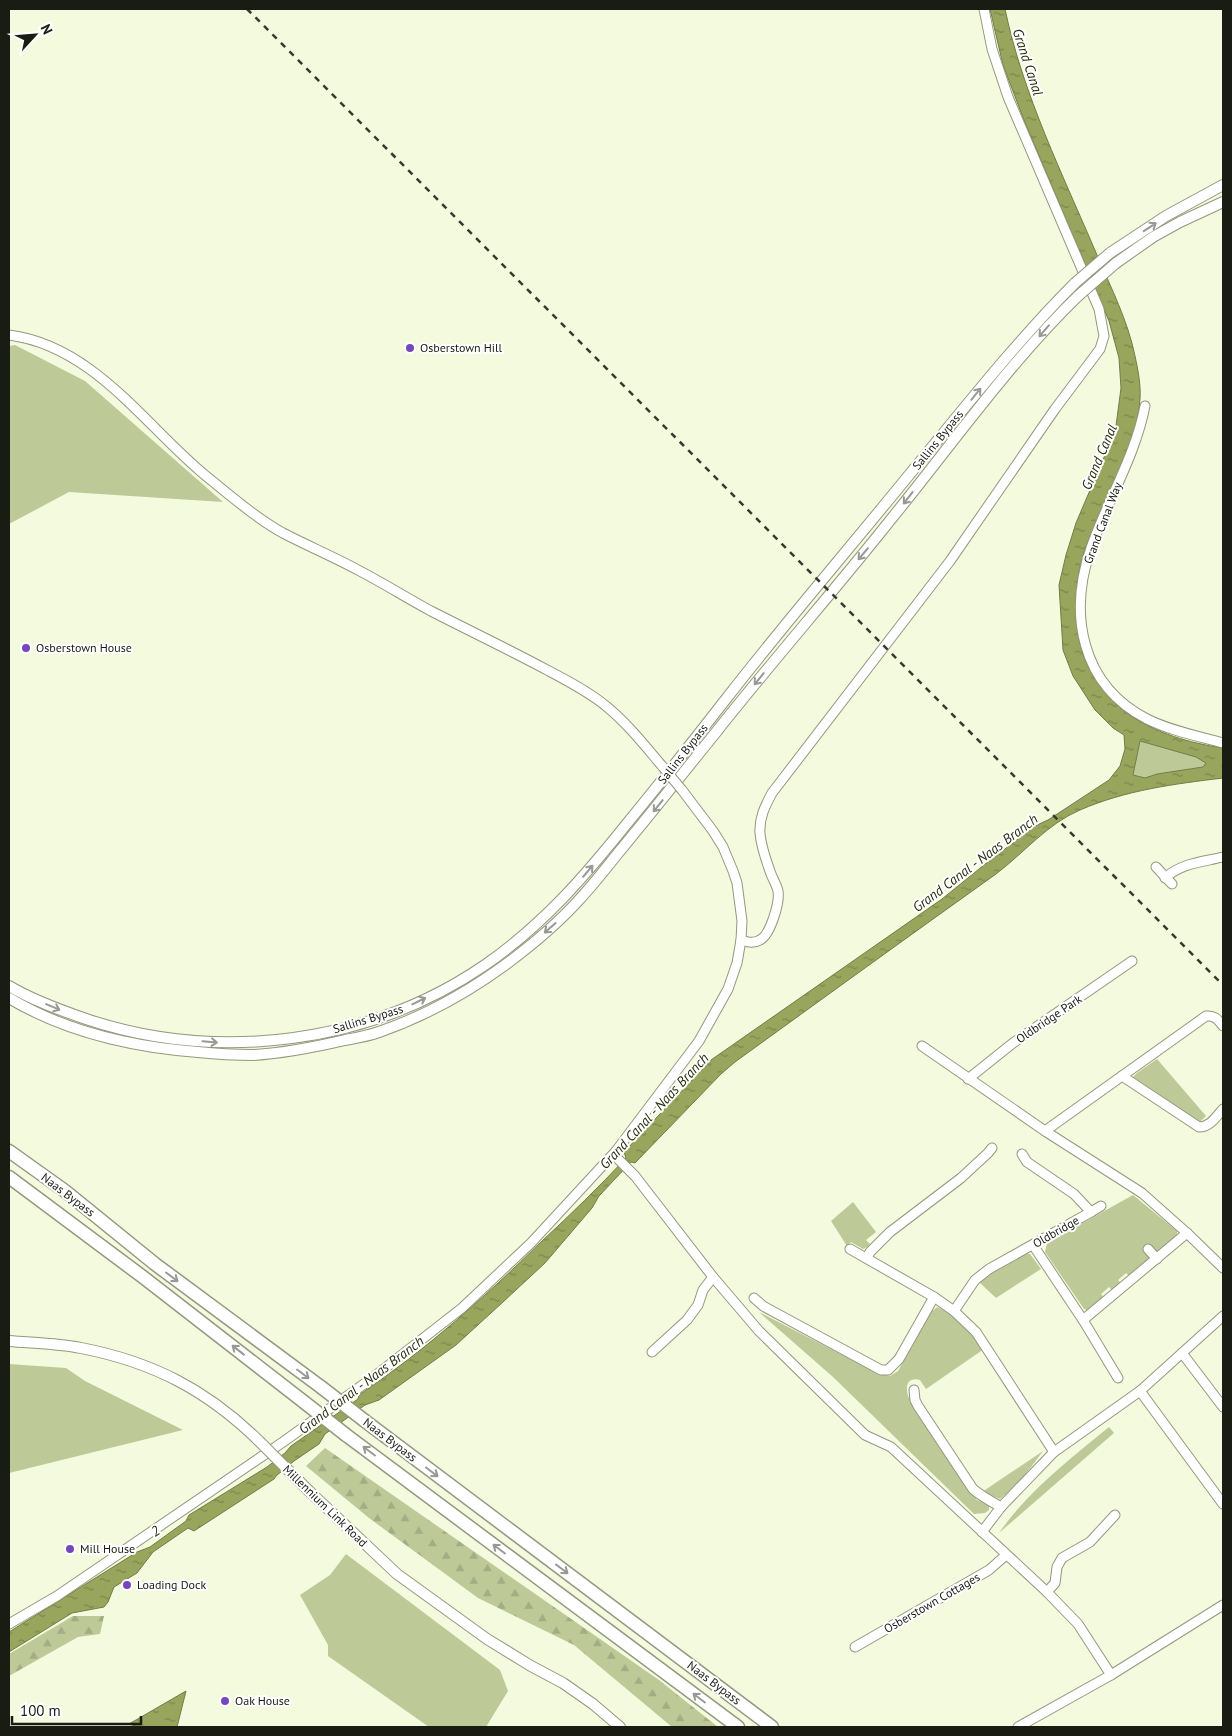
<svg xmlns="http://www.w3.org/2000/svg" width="1232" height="1736" font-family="'PT Sans',sans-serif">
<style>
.grass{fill:#bec998}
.forest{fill:url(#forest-firs)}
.water{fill:url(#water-ripples);stroke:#727c46;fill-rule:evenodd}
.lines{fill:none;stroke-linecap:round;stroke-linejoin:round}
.minor-casing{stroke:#93987f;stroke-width:11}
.major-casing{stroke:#93987f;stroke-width:12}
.highway-casing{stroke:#93987f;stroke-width:15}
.minor{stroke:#fff;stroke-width:9}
.major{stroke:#fff;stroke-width:10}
.highway{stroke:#fff;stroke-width:12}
.rail{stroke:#373a2e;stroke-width:2.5;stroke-dasharray:6 6;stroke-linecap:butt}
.minor-bridge-casing{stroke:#93987f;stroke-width:11;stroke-linecap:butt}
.major-bridge-casing{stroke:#93987f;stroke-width:12;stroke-linecap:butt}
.highway-bridge-casing{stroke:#93987f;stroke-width:15;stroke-linecap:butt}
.minor-bridge{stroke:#fff;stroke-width:9}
.major-bridge{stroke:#fff;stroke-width:10}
.highway-bridge{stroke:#fff;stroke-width:12}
.oneway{stroke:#989994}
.poi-dot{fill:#7546be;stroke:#fff;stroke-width:2}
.labels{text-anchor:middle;stroke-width:4;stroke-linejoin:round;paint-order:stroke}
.poi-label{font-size:12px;fill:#191c12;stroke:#fff;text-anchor:start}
.street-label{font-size:12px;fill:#191c12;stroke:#fff}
.water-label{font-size:14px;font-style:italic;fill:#282e0d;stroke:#fff}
</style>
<defs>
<pattern id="forest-firs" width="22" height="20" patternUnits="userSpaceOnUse" patternTransform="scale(1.25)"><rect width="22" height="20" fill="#bec998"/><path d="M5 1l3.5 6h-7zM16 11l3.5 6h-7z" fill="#a3ac82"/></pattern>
<pattern id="water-ripples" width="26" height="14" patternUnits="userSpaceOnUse" patternTransform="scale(1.25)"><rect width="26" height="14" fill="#98a55c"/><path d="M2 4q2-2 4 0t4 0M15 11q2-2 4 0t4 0" fill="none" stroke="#7b864b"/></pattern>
</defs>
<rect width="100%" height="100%" fill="#f4fade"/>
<g class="grass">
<path d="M15 345 85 381 223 502 69 492 9 524V346Z"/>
<path d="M1140 741 1196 757 1207 763 1203 767 1157 774 1145 778 1133 775Z"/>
<path d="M1157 1059 1206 1116 1200 1122 1133 1077 1137 1073Z"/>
<path d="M1133 1195 1177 1231V1237L1158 1254 1150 1244 1144 1248 1152 1258 1130 1277 1126 1273 1118 1280 1122 1284 1113 1291 1109 1287 1101 1294 1105 1299 1090 1311 1084 1309 1045 1252 1047 1243Z"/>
<path d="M853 1202 876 1232 866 1240 870 1244 867 1247 863 1249 851 1242 847 1246 831 1221Z"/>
<path d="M1026 1254H1030L1041 1269 996 1298 980 1283 987 1275Z"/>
<path d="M937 1307C956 1314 974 1333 984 1349L926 1389 920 1380C908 1377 905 1385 908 1396L977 1500 989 1504V1510L985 1513 974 1514 833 1377 759 1312 850 1359 882 1374 890 1376 898 1371 930 1313Z"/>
<path d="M9 1364 66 1368 85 1381 183 1430 9 1473Z"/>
<path d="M1109 1427 1114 1433 999 1533C1028 1491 1070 1459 1109 1427Z"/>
<path d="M1043 1451C1030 1468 1018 1487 1000 1499L982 1492Z"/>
<path d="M346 1554 500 1670 508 1691 486 1727H429L328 1656V1645L300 1595 330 1575Z"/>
</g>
<g class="forest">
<path d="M325 1448 659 1680 718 1727H672L574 1645 478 1598 369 1518 306 1466Z"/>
<path d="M73 1616H104L100 1634 78 1637 9 1676V1654Z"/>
</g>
<g class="water">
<path d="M990 9H1005C1023 95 1063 175 1097 255 1111 288 1128 321 1135 356 1138 370 1141 385 1140 399 1137 449 1102 503 1085 549 1076 577 1073 606 1078 634 1091 708 1155 738 1223 748V778C1174 784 1126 790 1080 810 1047 824 1024 853 996 874 909 936 822 999 735 1062L721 1074 635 1163 631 1162 599 1196 592 1208 545 1263 503 1302 456 1345 379 1400 365 1405 325 1434 319 1444 294 1461 276 1476 274 1479 194 1531 188 1528 153 1552 137 1573 114 1587 108 1602 104 1607 72 1613 9 1652V1632L137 1552 150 1547 186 1521 189 1515 267 1467 285 1453 291 1446 358 1399 359 1395C427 1349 484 1298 542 1241 571 1214 599 1187 626 1158L624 1152 711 1060 942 899 984 865 1035 826 1048 820 1109 780 1120 766 1125 749 1124 735 1113 728 1095 710 1073 676 1063 650 1059 585 1066 555 1076 523 1105 455 1116 426 1121 388 1119 358 1109 321 1024 120 1003 65ZM1140 741 1196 757 1206 763 1203 767 1157 774 1145 778 1133 775Z"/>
<path d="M186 1691 177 1727H139L129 1724Z"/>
</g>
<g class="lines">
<defs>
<g id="minor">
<path d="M9 335C94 346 145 426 206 476 231 496 256 518 283 533 308 546 334 557 358 570 383 583 407 598 431 611 470 631 510 650 549 671 568 681 589 692 606 706 628 724 645 746 663 767"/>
<path d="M1145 406C1135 457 1108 499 1091 548 1068 614 1081 685 1147 719 1171 731 1198 736 1223 743"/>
<path d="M1156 867 1172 884"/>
<path d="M1165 878C1181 863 1203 862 1223 857"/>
<path d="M741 940C748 942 753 944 760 940 770 935 780 903 778 891 777 886 773 879 771 874 766 860 761 847 760 833 759 818 765 806 772 793L950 561 1055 409 1100 349 1104 336 1099 309 1008 97 992 49 984 9"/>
<path d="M922 1046 1045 1131 1142 1193 1187 1233 1223 1268"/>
<path d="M1122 1076 1199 1127C1210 1127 1216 1117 1223 1109"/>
<path d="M968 1079 1013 1043 1132 961"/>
<path d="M1045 1131 1206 1016C1215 1015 1218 1020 1223 1026"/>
<path d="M616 1151 617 1158 635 1176 713 1277 759 1331 865 1435 891 1447 1047 1592 1078 1624 1111 1675"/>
<path d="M1091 1212 1101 1206"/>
<path d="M1033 1245 1083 1320 1118 1378"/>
<path d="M850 1249 934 1297 954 1311 976 1332 1054 1452"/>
<path d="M1148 1249 1157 1259"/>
<path d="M867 1258 870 1252 890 1232 961 1178 988 1153 992 1148"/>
<path d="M754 1298 763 1306 881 1370H888L899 1359 934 1297"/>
<path d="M954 1311 975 1280 989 1269 1091 1212 1074 1194 1027 1162 1022 1154"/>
<path d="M1083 1320 1187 1233"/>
<path d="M652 1352 687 1320 698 1305 703 1290 713 1277"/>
<path d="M1182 1353 1223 1407"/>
<path d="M914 1390 915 1400 918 1406 973 1489C981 1496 992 1502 1001 1507"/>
<path d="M1140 1391 1223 1504"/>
<path d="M982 1532 1001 1507 1054 1452 1140 1391 1223 1316"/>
<path d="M1047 1592 1055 1583 1057 1567 1062 1558 1090 1542 1115 1515"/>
<path d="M9 1624 57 1596 283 1442 371 1379 462 1308 531 1243 616 1151 699 1041 728 989 737 963 741 940 742 921 737 883 733 871 723 847 713 831 682 790"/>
<path d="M855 1647 989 1570 1006 1555"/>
<path d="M1018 1727 1111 1675 1223 1605"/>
</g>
<g id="major">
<path d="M1110 253 1166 216 1223 185"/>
<path d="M1116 263 1153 237 1180 222 1223 202"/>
<path d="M9 986C32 1000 60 1010 86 1019 218 1063 370 1044 485 965 544 924 585 876 629 821 662 781 694 740 726 699 785 623 848 550 909 475 963 410 1015 343 1075 283"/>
<path d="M9 998C66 1032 132 1047 198 1052 216 1054 235 1055 254 1055 285 1053 315 1047 345 1040 356 1038 368 1036 379 1032 425 1016 470 991 509 962 533 944 558 923 578 901 593 885 606 868 619 852 652 812 684 772 717 731 774 659 835 590 892 518 953 443 1009 363 1078 296"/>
<path d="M9 1341C33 1343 58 1343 81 1348 153 1362 207 1390 259 1441"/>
<path d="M309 1491 397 1574 487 1639 531 1666 563 1683 593 1704 620 1727"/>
</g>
<g id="highway">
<path d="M9 1151 65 1191 155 1264 321 1387"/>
<path d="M9 1177 143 1277 304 1402"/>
<path d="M365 1421 772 1727"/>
<path d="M346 1435 738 1727"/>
</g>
</defs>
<use href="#minor" class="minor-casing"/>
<use href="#major" class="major-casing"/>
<use href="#highway" class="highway-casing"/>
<use href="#minor" class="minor"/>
<use href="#major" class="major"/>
<use href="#highway" class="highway"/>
<path class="rail" d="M247 9 1223 985"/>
<defs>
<path id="minor-bridge" d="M663 767 682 790"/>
<g id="major-bridge">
<path d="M1075 283 1110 253"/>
<path d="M1078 296 1116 263"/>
<path d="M259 1441 309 1491"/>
</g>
<g id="highway-bridge">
<path d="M321 1387 365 1421"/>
<path d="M304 1402 346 1435"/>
</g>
</defs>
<use href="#minor-bridge" class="minor-bridge-casing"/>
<use href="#major-bridge" class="major-bridge-casing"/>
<use href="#highway-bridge" class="highway-bridge-casing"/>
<use href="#minor-bridge" class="minor-bridge"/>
<use href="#major-bridge" class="major-bridge"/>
<use href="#highway-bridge" class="highway-bridge"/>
</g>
<defs><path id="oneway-shaft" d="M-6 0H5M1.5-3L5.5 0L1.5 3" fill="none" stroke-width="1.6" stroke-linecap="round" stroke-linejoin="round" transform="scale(1.25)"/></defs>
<g class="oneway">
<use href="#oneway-shaft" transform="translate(1150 227) rotate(-33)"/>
<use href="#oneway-shaft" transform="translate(1044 331) rotate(131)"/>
<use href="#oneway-shaft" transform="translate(976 394) rotate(-51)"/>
<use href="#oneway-shaft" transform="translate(908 498) rotate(128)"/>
<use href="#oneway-shaft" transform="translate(863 554) rotate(130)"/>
<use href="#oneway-shaft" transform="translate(759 679) rotate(129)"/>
<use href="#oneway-shaft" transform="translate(658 806) rotate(129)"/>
<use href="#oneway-shaft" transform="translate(588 871) rotate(-50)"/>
<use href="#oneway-shaft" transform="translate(550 928) rotate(139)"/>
<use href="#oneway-shaft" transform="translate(419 1001) rotate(-26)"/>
<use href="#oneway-shaft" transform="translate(53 1007) rotate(23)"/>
<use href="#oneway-shaft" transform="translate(210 1042) rotate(5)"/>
<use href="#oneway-shaft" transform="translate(172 1277) rotate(37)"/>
<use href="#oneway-shaft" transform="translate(238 1350) rotate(-142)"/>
<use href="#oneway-shaft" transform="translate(303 1374) rotate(37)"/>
<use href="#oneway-shaft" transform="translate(369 1451) rotate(-143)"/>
<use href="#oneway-shaft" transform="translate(432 1472) rotate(37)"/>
<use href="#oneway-shaft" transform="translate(499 1549) rotate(-143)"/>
<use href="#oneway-shaft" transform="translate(562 1569) rotate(37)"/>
<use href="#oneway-shaft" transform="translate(699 1698) rotate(-143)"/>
</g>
<g class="poi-dot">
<circle cx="410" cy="348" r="5"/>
<circle cx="26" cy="648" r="5"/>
<circle cx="70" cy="1549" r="5"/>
<circle cx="127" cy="1585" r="5"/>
<circle cx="225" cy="1701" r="5"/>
</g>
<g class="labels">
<g class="poi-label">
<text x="420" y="352">Osberstown Hill</text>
<text x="36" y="652">Osberstown House</text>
<text x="80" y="1553">Mill House</text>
<text x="137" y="1589">Loading Dock</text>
<text x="235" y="1705">Oak House</text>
</g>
<g class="street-label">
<text transform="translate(938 440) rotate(-51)" y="4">Sallins Bypass</text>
<text transform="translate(1103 523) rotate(-69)" y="4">Grand Canal Way</text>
<text transform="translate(683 754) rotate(-52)" y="4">Sallins Bypass</text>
<text transform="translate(368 1019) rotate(-17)" y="4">Sallins Bypass</text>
<text transform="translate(1049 1019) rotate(-34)" y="4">Oldbridge Park</text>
<text transform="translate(68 1195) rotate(37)" y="4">Naas Bypass</text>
<text transform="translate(1056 1232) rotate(-30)" y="4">Oldbridge</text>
<text transform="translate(390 1440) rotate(37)" y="4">Naas Bypass</text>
<text transform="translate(325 1506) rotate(44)" y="4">Millennium Link Road</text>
<text transform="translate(932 1603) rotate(-30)" y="4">Osberstown Cottages</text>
<text transform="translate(714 1683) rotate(37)" y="4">Naas Bypass</text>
</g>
<g class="water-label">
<text transform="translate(1028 62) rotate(72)" y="5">Grand Canal</text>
<text transform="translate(1099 457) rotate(-67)" y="5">Grand Canal</text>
<text transform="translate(975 863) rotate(-37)" y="5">Grand Canal - Naas Branch</text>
<text transform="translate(654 1111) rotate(-47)" y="5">Grand Canal - Naas Branch</text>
<text transform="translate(361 1385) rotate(-37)" y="5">Grand Canal - Naas Branch</text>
<text transform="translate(155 1531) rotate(-35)" y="5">2</text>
</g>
</g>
<rect width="1232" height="1736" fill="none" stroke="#191c12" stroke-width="20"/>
<g transform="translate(35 35) rotate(64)" stroke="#ffffff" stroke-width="4" paint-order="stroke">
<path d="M0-4L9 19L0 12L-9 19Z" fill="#191c12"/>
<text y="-8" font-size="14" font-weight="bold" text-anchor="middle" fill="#191c12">N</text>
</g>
<path d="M12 1716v8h129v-8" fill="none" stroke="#191c12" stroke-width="2.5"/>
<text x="20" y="1716" font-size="15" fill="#191c12" stroke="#ffffff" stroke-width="4" paint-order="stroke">100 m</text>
</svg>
